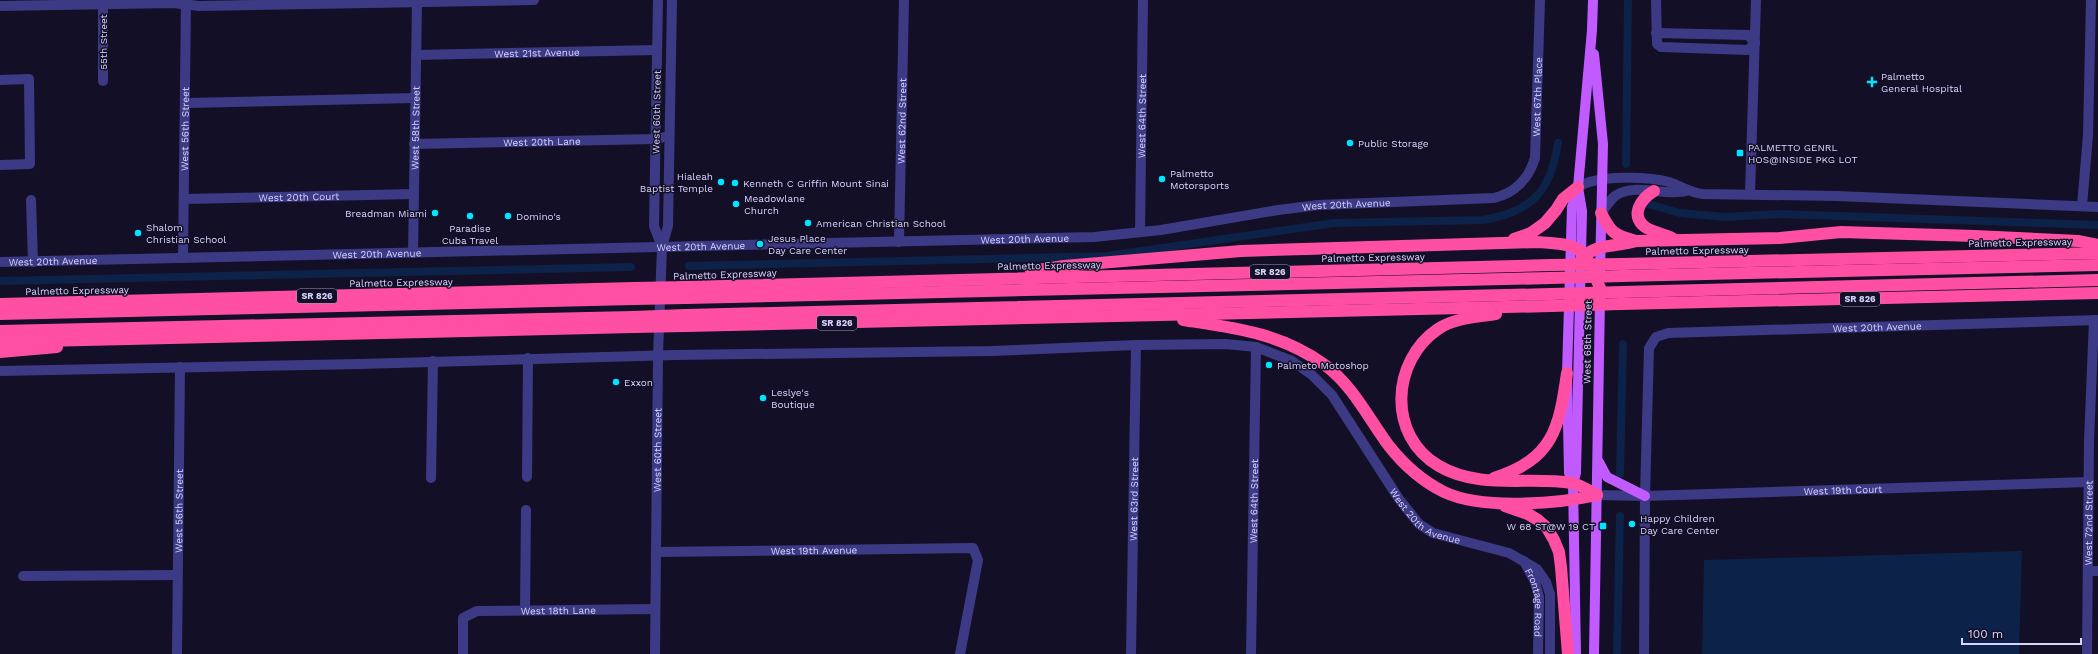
<svg xmlns="http://www.w3.org/2000/svg" width="2098" height="654" font-family="'Work Sans',sans-serif">
<style>
.water{fill:#0c2248}
.lines{fill:none;stroke-linecap:round;stroke-linejoin:round}
.canal{stroke:#0c2248;stroke-width:8}
.minor{stroke:#3d3a85;stroke-width:10}
.major{stroke:#c25bff;stroke-width:10}
.highway{stroke:#ff4fa3;stroke-width:12}
.highway-bridge{stroke:#ff4fa3;stroke-width:12}
.poi-dot{fill:#00e5ff;stroke:#130f26;stroke-width:1.5}
.labels{text-anchor:middle;stroke-width:3;stroke-linejoin:round;paint-order:stroke}
.shield{fill:#130f26;stroke:#9e99be;stroke-width:1}
.shield-label{font-size:9px;font-weight:bold;fill:#d9d4ff}
.street-label{font-size:10px;fill:#d9d4ff;stroke:#130f26}
.poi-label{font-size:10px;fill:#d9d4ff;stroke:#130f26;text-anchor:start}
</style>
<rect width="100%" height="100%" fill="#130f26"/>
<path class="water" d="M2022 551 2019 654H1702L1704 560Z"/>
<g class="lines">
<g class="canal">
<path d="M1626 164 1628 0"/>
<path d="M1648 204 1680 213 1725 217 1779 214 2098 225"/>
<path d="M689 266 1107 256 1334 223 1483 220C1532 212 1551 191 1558 143"/>
<path d="M0 281 631 267"/>
<path d="M1620 474 1623 344"/>
<path d="M1617 654 1620 516"/>
</g>
<g class="minor">
<path d="M658 0 654 226 662 247"/>
<path d="M1656 0 1657 44 1661 47 1748 50 1755 43"/>
<path d="M103 3V81"/>
<path d="M0 6 173 3 199 6 534 0"/>
<path d="M1656 33 1748 35 1755 43"/>
<path id="s1" d="M416 55 657 50"/>
<path d="M0 80 29 79 30 164 0 165"/>
<path d="M186 103 415 98"/>
<path id="s2" d="M414 144 656 139 669 136"/>
<path d="M1578 187C1597 175 1647 176 1669 182 1681 186 1690 193 1703 194L1837 196 2098 207"/>
<path d="M1750 194 1756 0"/>
<path id="s3" d="M184 199 414 194"/>
<path d="M31 200 33 262"/>
<path d="M2082 206 2088 135 2091 0"/>
<path d="M1601 213C1606 207 1610 200 1615 196 1634 182 1664 197 1686 191"/>
<path id="s4" d="M1140 232 1143 0"/>
<path id="s5" d="M899 242 904 0"/>
<path id="s6" d="M413 253 417 3"/>
<path id="s7" d="M183 258 186 0"/>
<path id="s8" d="M0 262 1094 237 1161 230 1278 210 1318 205 1494 198C1515 193 1529 178 1535 158L1540 0"/>
<path id="s9" d="M0 371 360 364 675 355 991 351 1136 345 1226 344 1256 347 1292 361 1312 375 1332 395 1399 499 1419 524 1433 533 1509 553 1537 569 1546 582 1550 594V654"/>
<path d="M527 477 528 358"/>
<path d="M431 478 433 361"/>
<path id="s10" d="M1597 495 1645 496 2089 482"/>
<path id="s11" d="M656 552 973 548 978 560 960 654"/>
<path id="s12" d="M1524 561 1535 582 1539 597 1538 654"/>
<path d="M2088 571H2098"/>
<path d="M23 576 177 575"/>
<path d="M525 610 526 510"/>
<path id="s13" d="M177 654 180 367"/>
<path id="s14" d="M463 654V618L477 611 655 609"/>
<path id="s15" d="M655 654 658 355 662 247 668 226 672 0"/>
<path id="s16" d="M1131 654 1136 345"/>
<path id="s17" d="M1251 654 1256 347"/>
<path id="s18" d="M1644 654 1645 496 1649 348 1656 337 1668 333 2098 320"/>
<path id="s19" d="M2087 654 2089 441 2094 320"/>
</g>
<g class="major">
<path d="M1594 54 1603 144 1600 272"/>
<path d="M1599 462 1607 477 1645 496"/>
<path d="M1573 483 1569 473 1567 373 1572 207 1578 189"/>
<path d="M1576 654 1573 483 1576 473 1582 211 1578 187 1592 30 1593 0"/>
<path d="M1594 654 1600 298"/>
</g>
<g class="highway">
<path d="M1654 191C1642 198 1629 215 1645 227 1653 232 1663 234 1672 238"/>
<path d="M1601 213C1611 233 1614 235 1636 241"/>
<path d="M1514 239 1531 233 1545 223 1556 210 1563 199 1578 187"/>
<path d="M1581 260C1593 243 1618 247 1636 241L1780 238 1841 232 1975 236 2079 241 2098 245"/>
<path d="M1622 264 2098 253"/>
<path d="M1031 271 1064 266 1241 251 1537 242C1583 245 1583 246 1600 288"/>
<path d="M1622 276 2098 265"/>
<path d="M686 287 1551 265"/>
<path d="M1622 292 2098 280"/>
<path d="M686 298 1551 278"/>
<path d="M0 304 634 288"/>
<path d="M1621 304 2098 293"/>
<path d="M0 314 634 299"/>
<path d="M1496 314C1477 317 1454 318 1438 329 1391 361 1387 436 1439 466 1480 490 1528 476 1572 483 1581 485 1590 491 1597 495"/>
<path d="M686 315 1551 294"/>
<path d="M1183 320C1235 328 1281 333 1325 365 1354 387 1368 418 1389 446 1404 465 1422 481 1444 492 1482 510 1557 504 1597 495"/>
<path d="M686 326 1551 306"/>
<path d="M0 331 633 317"/>
<path d="M0 342 634 327"/>
<path d="M0 352 57 347"/>
<path d="M1494 478C1553 459 1559 429 1567 373"/>
<path d="M1505 506 1528 514 1538 520 1547 528 1554 540 1559 552 1561 567 1568 654"/>
</g>
<g class="highway-bridge">
<path d="M1551 265 1622 264"/>
<path d="M1551 278 1622 276"/>
<path d="M634 288 686 287"/>
<path d="M1551 294 1622 292"/>
<path d="M634 299 686 298"/>
<path d="M1551 306 1621 304"/>
<path d="M633 317 686 315"/>
<path d="M634 327 686 326"/>
</g>
</g>
<g class="poi-dot">
<path d="M1870 76h4v4h4v4h-4v4h-4v-4h-4v-4h4z"/>
<circle cx="1350" cy="143" r="4"/>
<rect x="1736" y="149" width="8" height="8" rx="2"/>
<circle cx="1162" cy="179" r="4"/>
<circle cx="721" cy="182" r="4"/>
<circle cx="735" cy="183" r="4"/>
<circle cx="736" cy="204" r="4"/>
<circle cx="435" cy="213" r="4"/>
<circle cx="470" cy="216" r="4"/>
<circle cx="508" cy="216" r="4"/>
<circle cx="808" cy="223" r="4"/>
<circle cx="138" cy="233" r="4"/>
<circle cx="760" cy="244" r="4"/>
<circle cx="1269" cy="365" r="4"/>
<circle cx="616" cy="382" r="4"/>
<circle cx="763" cy="398" r="4"/>
<circle cx="1632" cy="524" r="4"/>
<rect x="1599" y="522" width="8" height="8" rx="2"/>
</g>
<g class="labels">
<g class="shield">
<rect x="1250" y="265" width="40" height="14" rx="3"/>
<rect x="297" y="289" width="40" height="14" rx="3"/>
<rect x="1840" y="292" width="40" height="14" rx="3"/>
<rect x="817" y="316" width="40" height="14" rx="3"/>
</g>
<g class="shield-label">
<text x="1270" y="275">SR 826</text>
<text x="317" y="299">SR 826</text>
<text x="1860" y="302">SR 826</text>
<text x="837" y="326">SR 826</text>
</g>
<g class="street-label">
<text transform="translate(103 42) rotate(-90)" y="4">55th Street</text>
<text dy="4" stroke="none"><textPath href="#s1" startOffset="121">West 21st Avenue</textPath></text>
<text dy="4" stroke="none"><textPath href="#s8" startOffset="1618">West 67th Place</textPath></text>
<text transform="translate(656 112) rotate(-89)" y="4">West 60th Street</text>
<text dy="4" stroke="none"><textPath href="#s4" startOffset="116">West 64th Street</textPath></text>
<text dy="4" stroke="none"><textPath href="#s5" startOffset="121">West 62nd Street</textPath></text>
<text dy="4" stroke="none"><textPath href="#s6" startOffset="125">West 58th Street</textPath></text>
<text dy="4" stroke="none"><textPath href="#s7" startOffset="129">West 56th Street</textPath></text>
<text dy="4" stroke="none"><textPath href="#s2" startOffset="128">West 20th Lane</textPath></text>
<text dy="4" stroke="none"><textPath href="#s3" startOffset="115">West 20th Court</textPath></text>
<text dy="4" stroke="none"><textPath href="#s8" startOffset="1349">West 20th Avenue</textPath></text>
<text dy="4" stroke="none"><textPath href="#s8" startOffset="1025">West 20th Avenue</textPath></text>
<text transform="translate(2020 242) rotate(-1)" y="4">Palmetto Expressway</text>
<text dy="4" stroke="none"><textPath href="#s8" startOffset="701">West 20th Avenue</textPath></text>
<text transform="translate(1697 250) rotate(-1)" y="4">Palmetto Expressway</text>
<text dy="4" stroke="none"><textPath href="#s8" startOffset="377">West 20th Avenue</textPath></text>
<text transform="translate(1373 257) rotate(-1)" y="4">Palmetto Expressway</text>
<text dy="4" stroke="none"><textPath href="#s8" startOffset="53">West 20th Avenue</textPath></text>
<text transform="translate(1049 265) rotate(-1)" y="4">Palmetto Expressway</text>
<text transform="translate(725 274) rotate(-2)" y="4">Palmetto Expressway</text>
<text transform="translate(401 282) rotate(-1)" y="4">Palmetto Expressway</text>
<text transform="translate(77 290) rotate(-1)" y="4">Palmetto Expressway</text>
<text dy="4" stroke="none"><textPath href="#s18" startOffset="541">West 20th Avenue</textPath></text>
<text transform="translate(1587 342) rotate(-89)" y="4">West 68th Street</text>
<text dy="4" stroke="none"><textPath href="#s15" startOffset="204">West 60th Street</textPath></text>
<text dy="4" stroke="none"><textPath href="#s10" startOffset="246">West 19th Court</textPath></text>
<text dy="4" stroke="none"><textPath href="#s16" startOffset="155">West 63rd Street</textPath></text>
<text dy="4" stroke="none"><textPath href="#s17" startOffset="153">West 64th Street</textPath></text>
<text dy="4" stroke="none"><textPath href="#s13" startOffset="143">West 56th Street</textPath></text>
<text dy="4" stroke="none"><textPath href="#s9" startOffset="1504">West 20th Avenue</textPath></text>
<text dy="4" stroke="none"><textPath href="#s19" startOffset="131">West 72nd Street</textPath></text>
<text dy="4" stroke="none"><textPath href="#s11" startOffset="158">West 19th Avenue</textPath></text>
<text dy="4" stroke="none"><textPath href="#s12" startOffset="44">Frontage Road</textPath></text>
<text dy="4" stroke="none"><textPath href="#s14" startOffset="133">West 18th Lane</textPath></text>
</g>
<g class="poi-label">
<text x="1881" y="80">Palmetto<tspan x="1881" dy="12">General Hospital</tspan></text>
<text x="1358" y="147">Public Storage</text>
<text x="1748" y="151">PALMETTO GENRL<tspan x="1748" dy="12">HOS@INSIDE PKG LOT</tspan></text>
<text x="1170" y="177">Palmetto<tspan x="1170" dy="12">Motorsports</tspan></text>
<text x="713" y="180" text-anchor="end">Hialeah<tspan x="713" dy="12">Baptist Temple</tspan></text>
<text x="743" y="187">Kenneth C Griffin Mount Sinai</text>
<text x="744" y="202">Meadowlane<tspan x="744" dy="12">Church</tspan></text>
<text x="427" y="217" text-anchor="end">Breadman Miami</text>
<text x="516" y="220">Domino's</text>
<text x="816" y="227">American Christian School</text>
<text x="146" y="231">Shalom<tspan x="146" dy="12">Christian School</tspan></text>
<text x="470" y="232" text-anchor="middle">Paradise<tspan x="470" dy="12">Cuba Travel</tspan></text>
<text x="768" y="242">Jesus Place<tspan x="768" dy="12">Day Care Center</tspan></text>
<text x="1277" y="369">Palmeto Motoshop</text>
<text x="624" y="386">Exxon</text>
<text x="771" y="396">Leslye's<tspan x="771" dy="12">Boutique</tspan></text>
<text x="1640" y="522">Happy Children<tspan x="1640" dy="12">Day Care Center</tspan></text>
<text x="1595" y="530" text-anchor="end">W 68 ST@W 19 CT</text>
</g>
</g>
<path d="M1962 638v6h119v-6" fill="none" stroke="#d9d4ff" stroke-width="2"/>
<text x="1968" y="638" font-size="12" fill="#d9d4ff" stroke="#130f26" stroke-width="3" paint-order="stroke">100 m</text>
</svg>
